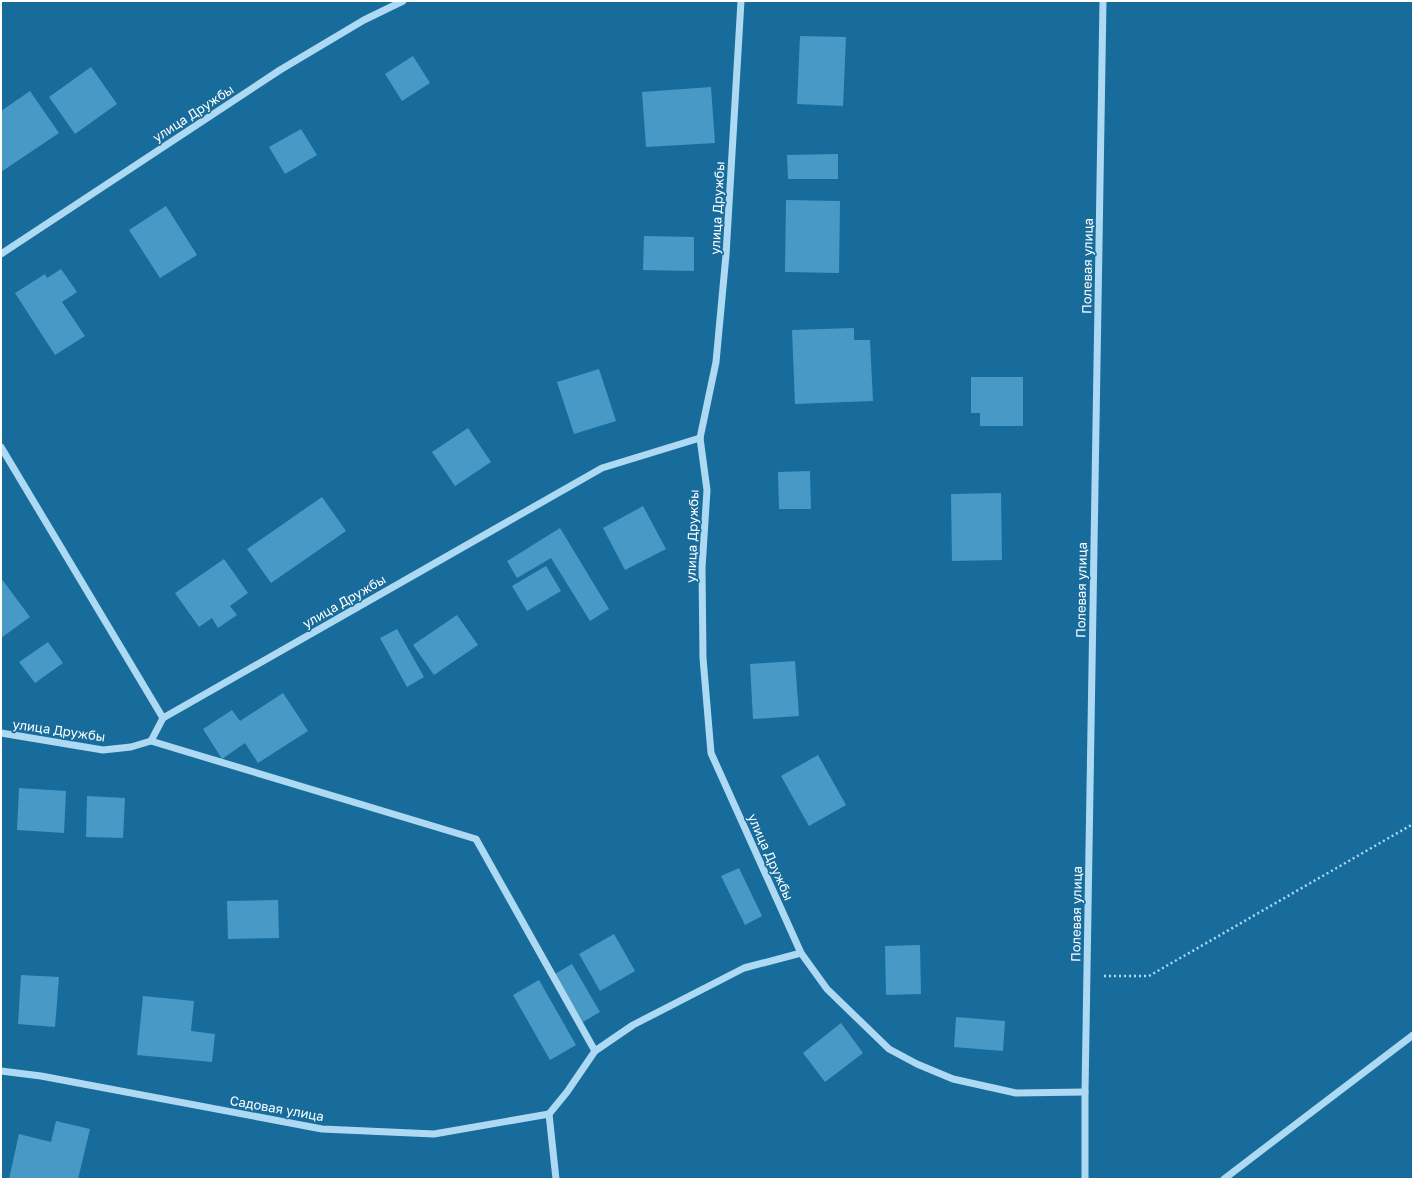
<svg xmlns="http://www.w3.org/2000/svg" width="1414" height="1180" font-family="'Golos Text',sans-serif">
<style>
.building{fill:#4899c5}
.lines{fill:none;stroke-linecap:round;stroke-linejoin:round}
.path{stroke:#addaf2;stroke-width:2.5;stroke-dasharray:2 3;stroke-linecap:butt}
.minor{stroke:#addaf2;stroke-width:7}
.labels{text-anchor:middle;stroke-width:3.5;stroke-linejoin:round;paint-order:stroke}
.street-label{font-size:13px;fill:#fff;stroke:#176c9c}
</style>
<rect width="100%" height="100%" fill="#176c9c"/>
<g class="building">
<path d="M800 36 846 37 843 106 797 104Z"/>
<path d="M413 56 430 83 402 101 385 74Z"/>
<path d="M91 67 117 104 75 134 49 97Z"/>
<path d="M711 87 715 143 646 147 642 92Z"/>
<path d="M30 91 59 133 1 172V111Z"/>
<path d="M301 129 317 155 285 174 269 147Z"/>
<path d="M838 154V179H788L787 155Z"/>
<path d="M786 200 840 201 839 273 785 272Z"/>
<path d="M166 206 197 255 160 278 129 230Z"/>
<path d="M644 236 694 237V271L643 270Z"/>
<path d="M61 269 77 292 62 302 85 336 55 355 15 293 45 274 47 278Z"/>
<path d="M854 328V340H870L873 401 795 404 792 330Z"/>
<path d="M599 369 616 421 574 434 557 382Z"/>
<path d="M971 377H1023V426H980V413H971Z"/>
<path d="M468 428 491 462 455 486 432 452Z"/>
<path d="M810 471 811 509H779L778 472Z"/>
<path d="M1001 493 1002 560 952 561 951 494Z"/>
<path d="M322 497 346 531 271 583 247 549Z"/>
<path d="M643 506 666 549 625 570 603 528Z"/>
<path d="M560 528 609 609 590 621 551 558 517 578 507 561Z"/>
<path d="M224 559 248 593 230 606 237 615 218 628 212 618 199 627 175 593Z"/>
<path d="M546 566 561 591 527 611 512 586Z"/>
<path d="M1 578 30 617 1 638Z"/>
<path d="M457 615 478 645 434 675 413 645Z"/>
<path d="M397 629 424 677 407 687 380 638Z"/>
<path d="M48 642 63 663 35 683 19 662Z"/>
<path d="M795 661 799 716 753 719 750 664Z"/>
<path d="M283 693 308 731 258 763 245 743 222 759 203 729 232 710 240 721Z"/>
<path d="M818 755 846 805 809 826 781 776Z"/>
<path d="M19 788 66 791 64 833 17 830Z"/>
<path d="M87 796 125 798 123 838 86 837Z"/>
<path d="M739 868 762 916 745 925 721 876Z"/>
<path d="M278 900 279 938 228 939 227 901Z"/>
<path d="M614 934 635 971 600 991 579 954Z"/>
<path d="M920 945 921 994 886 995 885 946Z"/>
<path d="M572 964 600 1012 583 1022 555 974Z"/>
<path d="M21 975 59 977 55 1027 18 1024Z"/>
<path d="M539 980 576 1045 550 1060 513 995Z"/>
<path d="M143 996 194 1001 191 1031 215 1034 212 1062 137 1055Z"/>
<path d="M956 1017 1005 1021 1003 1051 954 1047Z"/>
<path d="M841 1023 863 1053 825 1082 803 1053Z"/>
<path d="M56 1121 90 1129 78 1179H9L19 1134 51 1142Z"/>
</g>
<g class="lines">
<path class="path" d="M1104 976H1149L1413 824"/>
<g class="minor">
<path d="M741 1 726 255 716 362 700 438 707 490 702 568 703 658 711 753 801 953 827 989 889 1049 917 1064 953 1079 1016 1093 1085 1092"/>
<path d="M1 254 280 70 364 20 403 1"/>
<path d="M1 447 163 718"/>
<path d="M1 733 103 750 131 747 151 741 163 718 602 468 700 438"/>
<path d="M151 741 476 839 595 1051"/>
<path d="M1 1071 41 1076 322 1129 434 1134 549 1114"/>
<path d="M556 1179 549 1114 567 1092 595 1051 633 1025 744 968 801 953"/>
<path d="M1085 1179V1092L1103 1"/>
<path d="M1224 1179 1413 1035"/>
</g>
</g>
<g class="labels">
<g class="street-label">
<text transform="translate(193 113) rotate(-33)" y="5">улица Дружбы</text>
<text transform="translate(717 208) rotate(-87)" y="5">улица Дружбы</text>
<text transform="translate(1087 266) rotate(-89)" y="5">Полевая улица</text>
<text transform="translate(692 536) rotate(-88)" y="5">улица Дружбы</text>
<text transform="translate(1081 590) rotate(-89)" y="5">Полевая улица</text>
<text transform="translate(344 601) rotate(-30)" y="5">улица Дружбы</text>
<text transform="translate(59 730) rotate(8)" y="5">улица Дружбы</text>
<text transform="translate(771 857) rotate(66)" y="5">улица Дружбы</text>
<text transform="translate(1076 914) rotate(-89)" y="5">Полевая улица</text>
<text transform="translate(277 1108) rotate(10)" y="5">Садовая улица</text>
</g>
</g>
<rect width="1414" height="1180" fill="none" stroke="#ffffff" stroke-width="4"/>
</svg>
